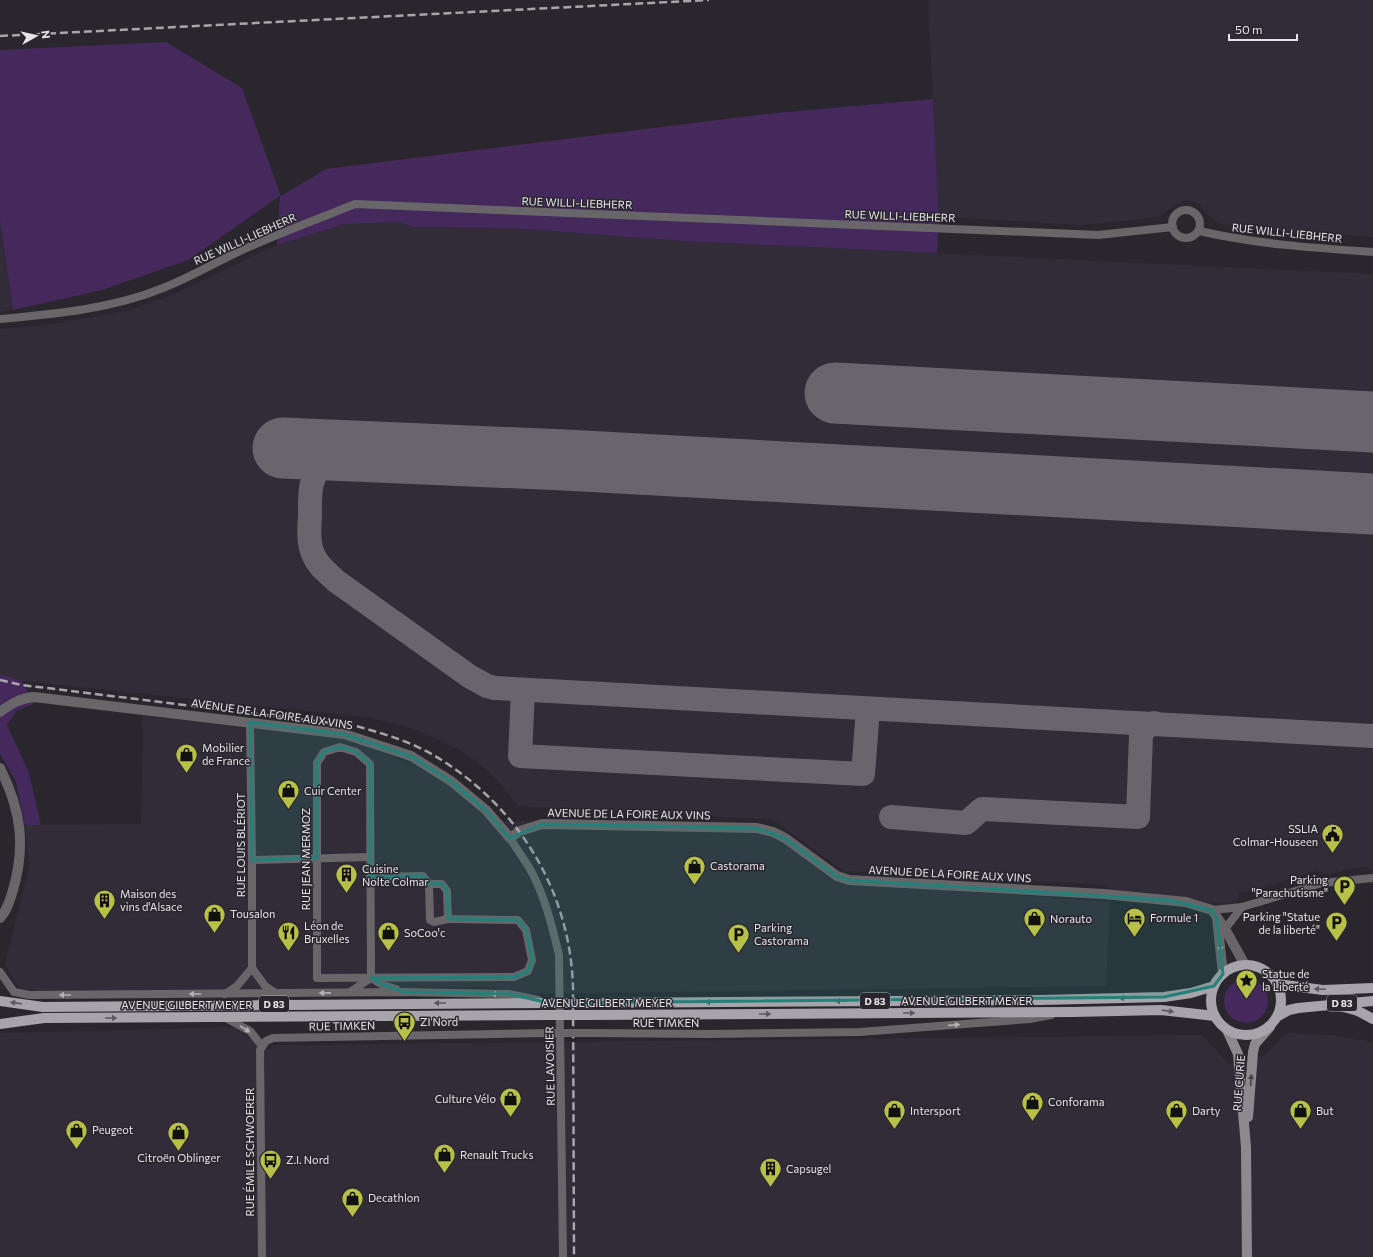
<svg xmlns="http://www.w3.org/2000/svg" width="1373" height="1257" font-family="Commissioner,sans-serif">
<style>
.built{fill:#322c39}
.green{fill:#45295d}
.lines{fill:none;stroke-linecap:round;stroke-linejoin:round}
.taxiway{stroke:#68666c;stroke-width:24}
.runway{stroke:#68666c;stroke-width:61}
.minor{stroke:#686669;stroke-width:8}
.tertiary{stroke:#686669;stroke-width:10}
.secondary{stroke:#8c898f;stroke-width:10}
.primary{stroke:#a7a4ab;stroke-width:10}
.rail{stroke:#a8a5ab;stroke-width:2.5;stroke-dasharray:8 4;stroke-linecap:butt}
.minor-bridge{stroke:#686669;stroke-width:8}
.primary-bridge{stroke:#a7a4ab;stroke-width:10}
.oneway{fill:#b4b2b6}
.oneway2{fill:#5b585f}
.oneway3{fill:#47444a}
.marked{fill:#24817a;fill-opacity:0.2;stroke:#24817a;stroke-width:3;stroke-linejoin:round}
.labels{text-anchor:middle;stroke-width:3;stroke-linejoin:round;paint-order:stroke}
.shield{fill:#29262d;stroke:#adabb1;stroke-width:1}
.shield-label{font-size:10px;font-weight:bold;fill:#e6e4e9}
.street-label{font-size:11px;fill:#e6e4e9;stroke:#29262d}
.poi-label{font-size:11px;fill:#e6e4e9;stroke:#29262d;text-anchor:start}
</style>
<rect width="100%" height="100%" fill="#29262d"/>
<g class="built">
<path d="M928 0H1373V237L1238 228 1219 223 1208 215 1200 204 1187 200 1174 205 1159 217 1084 225 939 217Z"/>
<path d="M0 220 13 310 0 312Z"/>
<path d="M402 222 413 227 512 228 683 241 1373 274V869L1364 867 1344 869 1339 873 1325 874 1317 870 1254 891 1239 893 1238 901 1226 903 1206 902 1188 898 1131 894 1108 888V885L844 871 773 820 518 806 502 785 486 769 476 761 460 750 418 730 367 717 22 681 0 674V329L46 325 127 311 167 297 277 245 345 224Z"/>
<path d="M143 716 342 738 410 763 450 786 490 820 750 832 780 839 839 882 1110 902 1106 986 531 994 485 987 46 993 18 987 5 964 29 868 25 825 141 824Z"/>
<path d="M236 1027 265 1051 276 1045 1202 1035 1229 1064 1263 1056 1287 1033 1331 1035 1373 1042V1257H0V1034L3 1033Z"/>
</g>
<g class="green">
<path d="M166 42 242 88 281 196 326 169 765 114 933 99 939 217 937 253 683 241 512 228 413 227 402 222 345 224 277 245 280 196 188 260 102 290 13 310 0 220V50Z"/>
<path d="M0 674 22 681 34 704 16 711 7 725 29 773 41 825H25L16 782 0 754Z"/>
<circle cx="1246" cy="1001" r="22"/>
</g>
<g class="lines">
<g class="taxiway">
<path d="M354 451C349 452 344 452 339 453 333 455 328 459 324 463 308 478 310 497 310 517 309 530 308 544 314 556 318 566 328 573 336 581L469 676 487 686 495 688 1373 736"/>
<path d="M523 691 520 756 863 774 868 709"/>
<path d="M891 817 966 823 982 809 1138 817 1141 735 1145 728 1154 723"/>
</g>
<g class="runway">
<path d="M835 393 1373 422"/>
<path d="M283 448 565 460 1373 504"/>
</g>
<g class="minor">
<circle cx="1186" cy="224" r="14"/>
<path d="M1199 231C1256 244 1314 248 1373 252"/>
<path d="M0 319C54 314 112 309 163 288 189 278 214 263 240 251 277 234 316 220 355 204L1098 235 1173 227"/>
<path d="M250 722 252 860V968"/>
<path d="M510 838C516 848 524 859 530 869 545 896 552 926 559 955L563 1257"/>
<path d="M252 860 370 857"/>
<path d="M370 877 423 876 429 884H442L447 891 448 919 518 920 526 930 532 960 528 971 514 977 317 978V763L324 752 340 747 356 752 370 764 371 978"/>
<path d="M429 884 430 920 434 922 448 919"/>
<path d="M1212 910 1242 907 1322 883 1373 878"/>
<path d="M1225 929 1242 907"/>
<path d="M252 968 265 986 276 993"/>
<path d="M0 972 14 992 30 995 403 992 509 994 538 1000"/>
<path d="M371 978 383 985 396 989"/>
<path d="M350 992 371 978"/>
<path d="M225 994 237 986 252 968"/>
<path d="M224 1017 250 1031 262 1046"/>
<path d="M587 1033 709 1034 860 1032 1030 1019 1051 1015"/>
<path d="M262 1257 260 1050 266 1041 273 1038 550 1033"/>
</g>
<g class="tertiary">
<path d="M0 712C11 704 20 698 34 697L344 734 411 756 451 781 486 810 510 838 520 831 542 824 757 828 773 832 785 838 837 876 849 880 1104 894 1186 902 1212 910 1225 929 1245 965"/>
<path d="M0 768C21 810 26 845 13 890 10 900 7 911 0 918"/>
<path d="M1217 918 1223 974"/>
</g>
<g class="secondary">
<path d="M1227 1030 1238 1054 1246 1147 1247 1257"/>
<path d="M1248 1117 1253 1052 1255 1044 1270 1027"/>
</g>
<g class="primary">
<circle cx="1246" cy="1000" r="35"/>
<path d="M1277 984 1323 990 1373 988"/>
<path d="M0 1001 43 1007 549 1003"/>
<path d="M586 1003 1041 1000 1164 997 1191 993 1214 986"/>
<path d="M1340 1006 1358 1011 1373 1019"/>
<path d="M586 1015 1073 1012 1161 1010 1215 1016"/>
<path d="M1278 1016 1289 1010 1298 1008 1373 1001"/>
<path d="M0 1024 44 1018 549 1015"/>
</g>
<g class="rail">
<path d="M0 36 709 0"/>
<path d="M0 680 22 685 356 726C385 734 415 743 440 759 520 809 570 892 573 987L574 1257"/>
</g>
<path class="minor-bridge" d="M550 1033H587"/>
<g class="primary-bridge">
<path d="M549 1003H586"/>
<path d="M549 1015H586"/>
</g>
</g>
<defs><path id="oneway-solid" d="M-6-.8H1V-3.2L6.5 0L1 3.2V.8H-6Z"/></defs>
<g class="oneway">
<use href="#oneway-solid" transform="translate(1220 946) rotate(84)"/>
<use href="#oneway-solid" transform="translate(325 993) rotate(179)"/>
<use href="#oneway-solid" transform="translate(195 994) rotate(180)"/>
<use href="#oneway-solid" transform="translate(497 994) rotate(-179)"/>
<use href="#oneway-solid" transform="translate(65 995) rotate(180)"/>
<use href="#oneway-solid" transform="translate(954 1025) rotate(-4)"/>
<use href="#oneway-solid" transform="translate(245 1029) rotate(32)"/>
</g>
<g class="oneway2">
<use href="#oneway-solid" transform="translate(1320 989) rotate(-177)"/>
<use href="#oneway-solid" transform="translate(1125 998) rotate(178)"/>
<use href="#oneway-solid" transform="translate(841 1001) rotate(180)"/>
<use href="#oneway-solid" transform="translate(711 1002) rotate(180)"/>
<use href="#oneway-solid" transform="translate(16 1003) rotate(-173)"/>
<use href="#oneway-solid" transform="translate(440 1003) rotate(180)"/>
<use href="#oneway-solid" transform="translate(1168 1011) rotate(8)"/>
<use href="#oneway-solid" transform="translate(909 1013)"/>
<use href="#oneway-solid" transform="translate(765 1014)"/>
<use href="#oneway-solid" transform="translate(111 1018)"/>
</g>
<use class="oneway3" href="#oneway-solid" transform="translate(1251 1080) rotate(-86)"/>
<path class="marked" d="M250 722 344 734 411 756 451 781 486 810 510 838 542 824 757 828 785 838 837 876 849 880 1169 900 1212 910 1217 918 1223 974 1214 986 1164 997 549 1003 509 994 403 992 383 985 371 978 514 977 528 971 532 960 526 930 518 920 448 919 447 891 442 884H429L423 876 370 877V764L356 752 340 747 324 752 317 763V858L252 860Z"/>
<defs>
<symbol id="shop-pin" viewBox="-11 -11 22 30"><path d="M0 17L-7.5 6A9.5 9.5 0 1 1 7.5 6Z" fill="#b8c147" stroke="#29262d"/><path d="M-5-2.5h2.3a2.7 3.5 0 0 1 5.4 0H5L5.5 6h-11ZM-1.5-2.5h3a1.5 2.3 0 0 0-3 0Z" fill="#111"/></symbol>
<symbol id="civic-pin" viewBox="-11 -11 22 30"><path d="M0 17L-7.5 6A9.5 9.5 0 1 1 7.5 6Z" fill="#b8c147" stroke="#29262d"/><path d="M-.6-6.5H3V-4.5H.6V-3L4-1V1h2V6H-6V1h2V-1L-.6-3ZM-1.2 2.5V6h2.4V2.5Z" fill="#111"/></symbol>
<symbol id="building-pin" viewBox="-11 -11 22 30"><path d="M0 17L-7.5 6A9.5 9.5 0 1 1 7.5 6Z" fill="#b8c147" stroke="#29262d"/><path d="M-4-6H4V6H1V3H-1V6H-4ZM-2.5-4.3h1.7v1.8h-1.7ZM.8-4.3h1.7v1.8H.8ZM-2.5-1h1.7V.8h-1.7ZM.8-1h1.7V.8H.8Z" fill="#111"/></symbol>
<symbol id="parking-pin" viewBox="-11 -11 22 30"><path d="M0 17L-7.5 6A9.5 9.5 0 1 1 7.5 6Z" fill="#b8c147" stroke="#29262d"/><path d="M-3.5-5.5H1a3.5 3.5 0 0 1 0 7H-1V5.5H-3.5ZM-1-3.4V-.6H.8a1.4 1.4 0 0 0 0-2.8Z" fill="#111"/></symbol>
<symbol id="hotel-pin" viewBox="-11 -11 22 30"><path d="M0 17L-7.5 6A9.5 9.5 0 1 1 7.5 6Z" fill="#b8c147" stroke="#29262d"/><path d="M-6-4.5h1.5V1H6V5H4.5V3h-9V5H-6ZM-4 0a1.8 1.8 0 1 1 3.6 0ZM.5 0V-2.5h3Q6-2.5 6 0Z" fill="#111"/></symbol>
<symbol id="restaurant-pin" viewBox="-11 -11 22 30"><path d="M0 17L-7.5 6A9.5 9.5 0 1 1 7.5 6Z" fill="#b8c147" stroke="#29262d"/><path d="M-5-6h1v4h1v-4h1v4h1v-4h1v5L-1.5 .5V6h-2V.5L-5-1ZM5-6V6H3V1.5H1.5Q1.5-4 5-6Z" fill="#111"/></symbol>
<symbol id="sight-pin" viewBox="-11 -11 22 30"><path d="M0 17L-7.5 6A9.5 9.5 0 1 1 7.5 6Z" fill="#b8c147" stroke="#29262d"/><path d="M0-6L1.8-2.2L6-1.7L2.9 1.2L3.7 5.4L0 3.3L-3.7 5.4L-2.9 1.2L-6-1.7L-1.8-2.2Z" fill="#111"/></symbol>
<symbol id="bus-pin" viewBox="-11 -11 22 30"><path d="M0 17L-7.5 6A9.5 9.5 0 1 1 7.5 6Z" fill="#b8c147" stroke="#29262d"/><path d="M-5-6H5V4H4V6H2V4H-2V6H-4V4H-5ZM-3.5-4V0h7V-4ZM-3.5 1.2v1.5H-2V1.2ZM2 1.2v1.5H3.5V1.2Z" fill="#111"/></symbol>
</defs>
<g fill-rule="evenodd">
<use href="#shop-pin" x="174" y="742" width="25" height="34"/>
<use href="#shop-pin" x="276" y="778" width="25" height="34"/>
<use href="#civic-pin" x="1320" y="822" width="25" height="34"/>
<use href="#shop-pin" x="682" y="854" width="25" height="34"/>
<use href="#building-pin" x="334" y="862" width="25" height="34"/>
<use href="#parking-pin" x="1332" y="874" width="25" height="34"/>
<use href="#building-pin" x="92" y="888" width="25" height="34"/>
<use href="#shop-pin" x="202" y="902" width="25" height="34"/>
<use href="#hotel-pin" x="1122" y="906" width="25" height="34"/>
<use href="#shop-pin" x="1022" y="906" width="25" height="34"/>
<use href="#parking-pin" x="1324" y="910" width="25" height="34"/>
<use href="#restaurant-pin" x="276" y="920" width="25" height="34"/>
<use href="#shop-pin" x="376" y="920" width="25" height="34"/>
<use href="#parking-pin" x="726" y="922" width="25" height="34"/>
<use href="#sight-pin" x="1234" y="968" width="25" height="34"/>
<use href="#bus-pin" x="392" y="1010" width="25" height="34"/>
<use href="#shop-pin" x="498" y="1086" width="25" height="34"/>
<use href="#shop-pin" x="1020" y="1090" width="25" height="34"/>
<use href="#shop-pin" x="882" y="1098" width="25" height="34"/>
<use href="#shop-pin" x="1164" y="1098" width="25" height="34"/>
<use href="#shop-pin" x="1288" y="1098" width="25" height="34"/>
<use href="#shop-pin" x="64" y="1118" width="25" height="34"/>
<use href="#shop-pin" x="166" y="1120" width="25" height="34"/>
<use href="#shop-pin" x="432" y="1142" width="25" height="34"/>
<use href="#bus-pin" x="258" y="1148" width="25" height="34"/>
<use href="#building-pin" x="758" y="1156" width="25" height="34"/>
<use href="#shop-pin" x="340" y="1186" width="25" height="34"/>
</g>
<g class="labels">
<g class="shield">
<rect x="860" y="993" width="30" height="16" rx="3"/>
<rect x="1327" y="995" width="30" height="16" rx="3"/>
<rect x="259" y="996" width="30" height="16" rx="3"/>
</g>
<g class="shield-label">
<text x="875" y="1005">D 83</text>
<text x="1342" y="1007">D 83</text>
<text x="274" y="1008">D 83</text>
</g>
<g class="street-label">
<text transform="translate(577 203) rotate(2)" y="4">RUE WILLI-LIEBHERR</text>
<text transform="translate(900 216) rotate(2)" y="4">RUE WILLI-LIEBHERR</text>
<text transform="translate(1287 233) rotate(6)" y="4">RUE WILLI-LIEBHERR</text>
<text transform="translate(245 239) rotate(-24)" y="4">RUE WILLI-LIEBHERR</text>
<text transform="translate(272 714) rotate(8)" y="4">AVENUE DE LA FOIRE AUX VINS</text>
<text transform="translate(629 814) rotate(1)" y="4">AVENUE DE LA FOIRE AUX VINS</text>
<text transform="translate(241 845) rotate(-90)" y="4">RUE LOUIS BLÉRIOT</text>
<text transform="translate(306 859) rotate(-90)" y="4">RUE JEAN MERMOZ</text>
<text transform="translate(950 874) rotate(3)" y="4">AVENUE DE LA FOIRE AUX VINS</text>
<text x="967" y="1005">AVENUE GILBERT MEYER</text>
<text x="607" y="1007">AVENUE GILBERT MEYER</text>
<text x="187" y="1009">AVENUE GILBERT MEYER</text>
<text x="666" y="1027">RUE TIMKEN</text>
<text transform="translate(342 1026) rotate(-1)" y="4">RUE TIMKEN</text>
<text transform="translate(550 1066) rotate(-91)" y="4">RUE LAVOISIER</text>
<text transform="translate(1239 1083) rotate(-86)" y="4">RUE CURIE</text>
<text transform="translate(250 1152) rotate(-90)" y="4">RUE ÉMILE SCHWOERER</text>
</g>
<g class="poi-label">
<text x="202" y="752">Mobilier<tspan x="202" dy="13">de France</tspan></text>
<text x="304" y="795">Cuir Center</text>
<text x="1318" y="833" text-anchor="end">SSLIA<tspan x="1318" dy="13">Colmar-Houseen</tspan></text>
<text x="710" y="870">Castorama</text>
<text x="362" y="873">Cuisine<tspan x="362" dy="13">Nolte Colmar</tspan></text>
<text x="1328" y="884" text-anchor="end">Parking<tspan x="1328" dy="13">"Parachutisme"</tspan></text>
<text x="120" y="898">Maison des<tspan x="120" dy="13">vins d'Alsace</tspan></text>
<text x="230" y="918">Tousalon</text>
<text x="1320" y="921" text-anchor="end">Parking "Statue<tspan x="1320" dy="13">de la liberté"</tspan></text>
<text x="1150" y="922">Formule 1</text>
<text x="1050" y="923">Norauto</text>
<text x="304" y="930">Léon de<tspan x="304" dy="13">Bruxelles</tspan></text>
<text x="754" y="932">Parking<tspan x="754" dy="13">Castorama</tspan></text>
<text x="404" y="937">SoCoo'c</text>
<text x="1262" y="978">Statue de<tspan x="1262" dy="13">la Liberté</tspan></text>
<text x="420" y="1026">ZI Nord</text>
<text x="496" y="1103" text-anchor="end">Culture Vélo</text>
<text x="1048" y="1106">Conforama</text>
<text x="910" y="1115">Intersport</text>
<text x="1192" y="1115">Darty</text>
<text x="1316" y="1115">But</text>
<text x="92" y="1134">Peugeot</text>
<text x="460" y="1159">Renault Trucks</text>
<text x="179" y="1162" text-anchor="middle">Citroën Oblinger</text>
<text x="286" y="1164">Z.I. Nord</text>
<text x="786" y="1173">Capsugel</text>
<text x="368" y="1202">Decathlon</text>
</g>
</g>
<g transform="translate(36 36) rotate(82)" stroke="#29262d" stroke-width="3" paint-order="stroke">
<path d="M0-3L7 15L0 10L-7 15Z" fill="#e6e4e9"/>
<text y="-6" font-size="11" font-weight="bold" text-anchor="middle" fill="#e6e4e9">N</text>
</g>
<path d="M1229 34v6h68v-6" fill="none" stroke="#e6e4e9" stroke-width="2"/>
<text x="1235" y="34" font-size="12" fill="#e6e4e9" stroke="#29262d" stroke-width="3" paint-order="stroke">50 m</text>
</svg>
